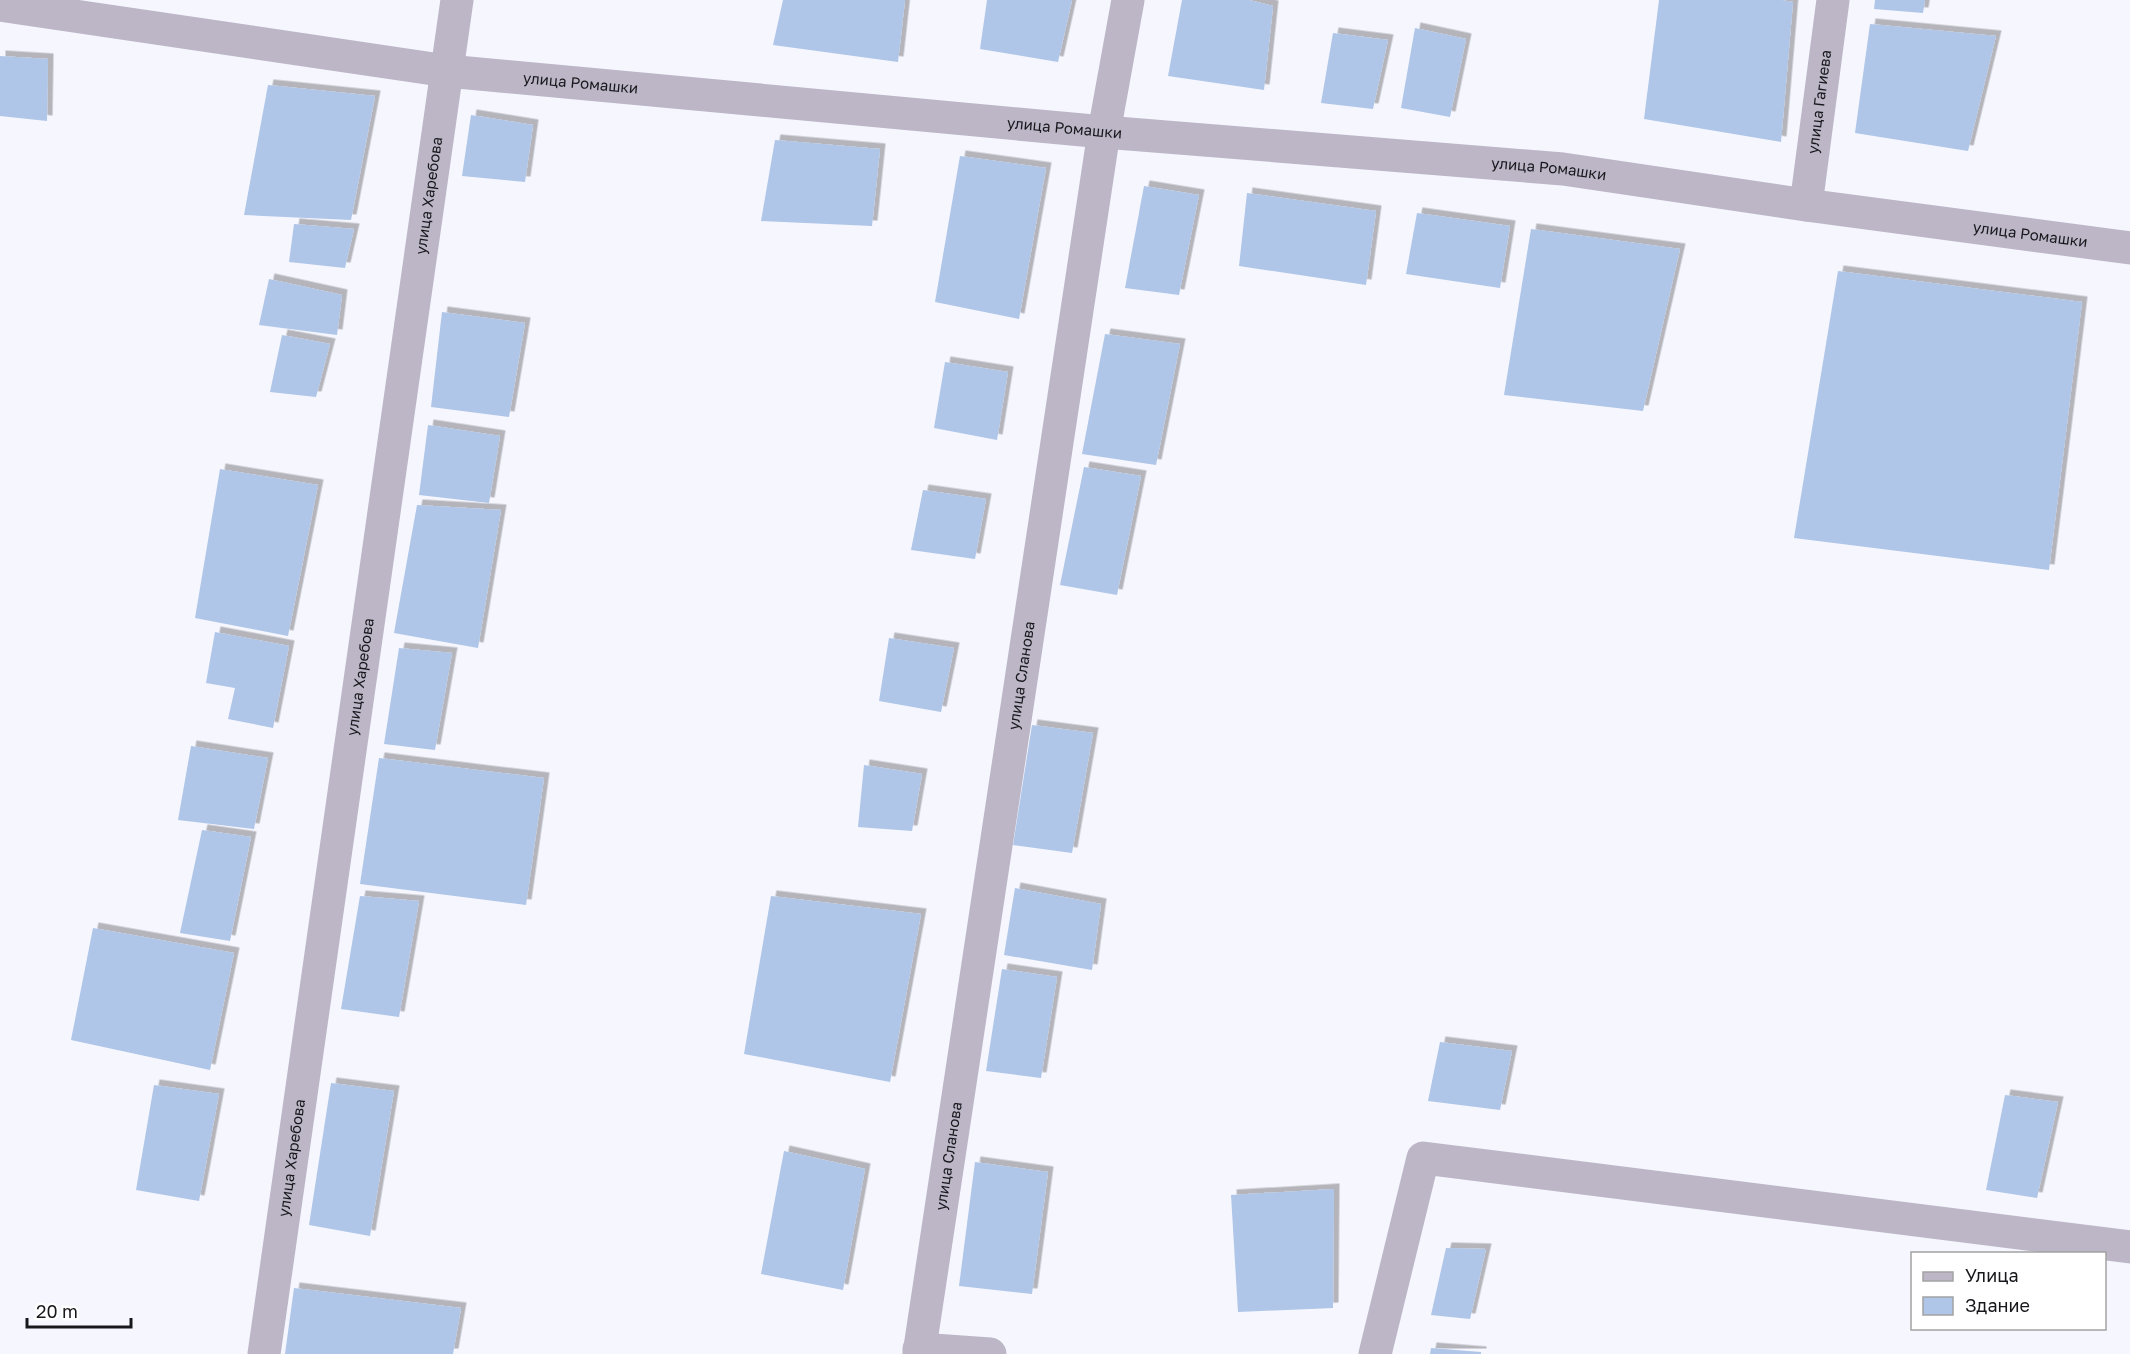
<svg xmlns="http://www.w3.org/2000/svg" width="2130" height="1354" font-family="'Golos Text',sans-serif">
<style>
.building{fill:#afc6e9;filter:url(#shadow)}
.lines{fill:none;stroke-linecap:round;stroke-linejoin:round}
.minor{stroke:#bcb6c7;stroke-width:33}
.labels{text-anchor:middle;stroke-width:4.5;stroke-linejoin:round;paint-order:stroke}
.street-label{font-size:15px;fill:#18181c;stroke:#fff}
</style>
<defs>
<filter id="shadow"><feDropShadow dx="5.5" dy="-5.5" stdDeviation="0" flood-color="#0004"/></filter>
</defs>
<rect width="100%" height="100%" fill="#f5f6fe"/>
<g class="building">
<path d="M783 0H905L898 62 773 45Z"/>
<path d="M987 0H1072L1058 62 980 49Z"/>
<path d="M1182 0H1249L1273 6 1264 90 1168 76Z"/>
<path d="M1659 0H1781L1793 2 1781 142 1644 119Z"/>
<path d="M1875 0H1925L1923 13 1874 9Z"/>
<path d="M1870 24 1996 36 1968 151 1855 133Z"/>
<path d="M1415 28 1466 39 1450 117 1401 108Z"/>
<path d="M1333 33 1388 40 1373 109 1321 103Z"/>
<path d="M0 56 48 59 47 121 0 116Z"/>
<path d="M268 85 375 96 351 220 244 215Z"/>
<path d="M471 115 533 125 525 182 462 176Z"/>
<path d="M775 140 880 149 872 226 761 221Z"/>
<path d="M960 156 1046 168 1019 319 935 302Z"/>
<path d="M1144 186 1199 195 1179 295 1125 288Z"/>
<path d="M1247 193 1376 211 1366 285 1239 266Z"/>
<path d="M1417 213 1510 226 1500 288 1406 274Z"/>
<path d="M294 224 354 229 345 268 289 262Z"/>
<path d="M1531 229 1680 249 1643 411 1504 395Z"/>
<path d="M1838 271 2082 302 2049 570 1794 538Z"/>
<path d="M269 279 342 295 337 335 259 325Z"/>
<path d="M442 312 525 323 509 417 431 407Z"/>
<path d="M1105 334 1180 344 1156 465 1082 454Z"/>
<path d="M282 335 330 344 316 397 270 392Z"/>
<path d="M945 362 1008 372 997 440 934 428Z"/>
<path d="M428 425 500 436 489 503 419 495Z"/>
<path d="M1084 467 1141 476 1117 595 1060 585Z"/>
<path d="M220 469 318 485 288 636 195 618Z"/>
<path d="M923 490 986 499 975 559 911 550Z"/>
<path d="M417 505 501 510 478 648 394 633Z"/>
<path d="M215 632 289 646 273 728 228 719 235 688 206 683Z"/>
<path d="M889 638 954 648 941 712 879 701Z"/>
<path d="M399 648 452 653 435 750 384 744Z"/>
<path d="M1032 725 1093 733 1072 853 1013 845Z"/>
<path d="M191 746 268 758 254 829 178 820Z"/>
<path d="M379 758 544 778 526 905 360 884Z"/>
<path d="M864 765 922 774 912 831 858 827Z"/>
<path d="M202 830 251 837 230 941 180 933Z"/>
<path d="M1015 888 1101 904 1092 970 1004 955Z"/>
<path d="M360 896 419 901 399 1017 341 1009Z"/>
<path d="M771 896 921 914 890 1082 744 1054Z"/>
<path d="M93 928 234 953 210 1070 71 1040Z"/>
<path d="M1002 969 1057 977 1041 1078 986 1071Z"/>
<path d="M1440 1042 1512 1051 1500 1110 1428 1101Z"/>
<path d="M331 1083 394 1091 370 1236 309 1225Z"/>
<path d="M154 1085 219 1094 199 1201 136 1190Z"/>
<path d="M2005 1095 2058 1102 2037 1198 1986 1190Z"/>
<path d="M784 1151 865 1169 843 1290 761 1274Z"/>
<path d="M975 1162 1048 1172 1032 1294 959 1286Z"/>
<path d="M1334 1189 1333 1308 1238 1312 1231 1195Z"/>
<path d="M1446 1248 1486 1249 1470 1319 1431 1315Z"/>
<path d="M294 1288 461 1308 453 1354H285Z"/>
<path d="M1431 1348 1481 1352V1354H1430Z"/>
</g>
<g class="lines">
<g class="minor">
<path id="s1" d="M0 5 447 71 1104 132 1563 169 1806 205 2130 248"/>
<path id="s2" d="M1806 205 1833 0"/>
<path d="M919 1349 990 1354"/>
<path id="s3" d="M264 1354 457 0"/>
<path id="s4" d="M919 1354 1104 132 1128 0"/>
<path d="M1375 1354 1423 1158 2130 1247"/>
</g>
</g>
<g class="labels">
<g class="street-label">
<text dy="5" stroke="none"><textPath href="#s1" startOffset="586">улица Ромашки</textPath></text>
<text dy="5" stroke="none"><textPath href="#s2" startOffset="104">улица Гагиева</textPath></text>
<text dy="5" stroke="none"><textPath href="#s1" startOffset="1072">улица Ромашки</textPath></text>
<text dy="5" stroke="none"><textPath href="#s1" startOffset="1558">улица Ромашки</textPath></text>
<text dy="5" stroke="none"><textPath href="#s3" startOffset="1170">улица Харебова</textPath></text>
<text dy="5" stroke="none"><textPath href="#s1" startOffset="2044">улица Ромашки</textPath></text>
<text dy="5" stroke="none"><textPath href="#s3" startOffset="684">улица Харебова</textPath></text>
<text dy="5" stroke="none"><textPath href="#s4" startOffset="686">улица Сланова</textPath></text>
<text dy="5" stroke="none"><textPath href="#s4" startOffset="200">улица Сланова</textPath></text>
<text dy="5" stroke="none"><textPath href="#s3" startOffset="198">улица Харебова</textPath></text>
</g>
</g>
<rect x="1911" y="1252" width="195" height="78" fill="#ffffff" stroke="#a3a3a4" stroke-width="1.5"/>
<rect x="1923" y="1272" width="30" height="9" fill="#bcb6c7" stroke="#a3a3a4" stroke-width="1.5"/>
<text x="1965" y="1282" font-size="18" fill="#18181c">Улица</text>
<rect x="1923" y="1297" width="30" height="18" fill="#afc6e9" stroke="#a3a3a4" stroke-width="1.5"/>
<text x="1965" y="1312" font-size="18" fill="#18181c">Здание</text>
<path d="M27 1318v9h104v-9" fill="none" stroke="#18181c" stroke-width="3"/>
<text x="36" y="1318" font-size="18" fill="#18181c" stroke="#ffffff" stroke-width="4.5" paint-order="stroke">20 m</text>
</svg>
